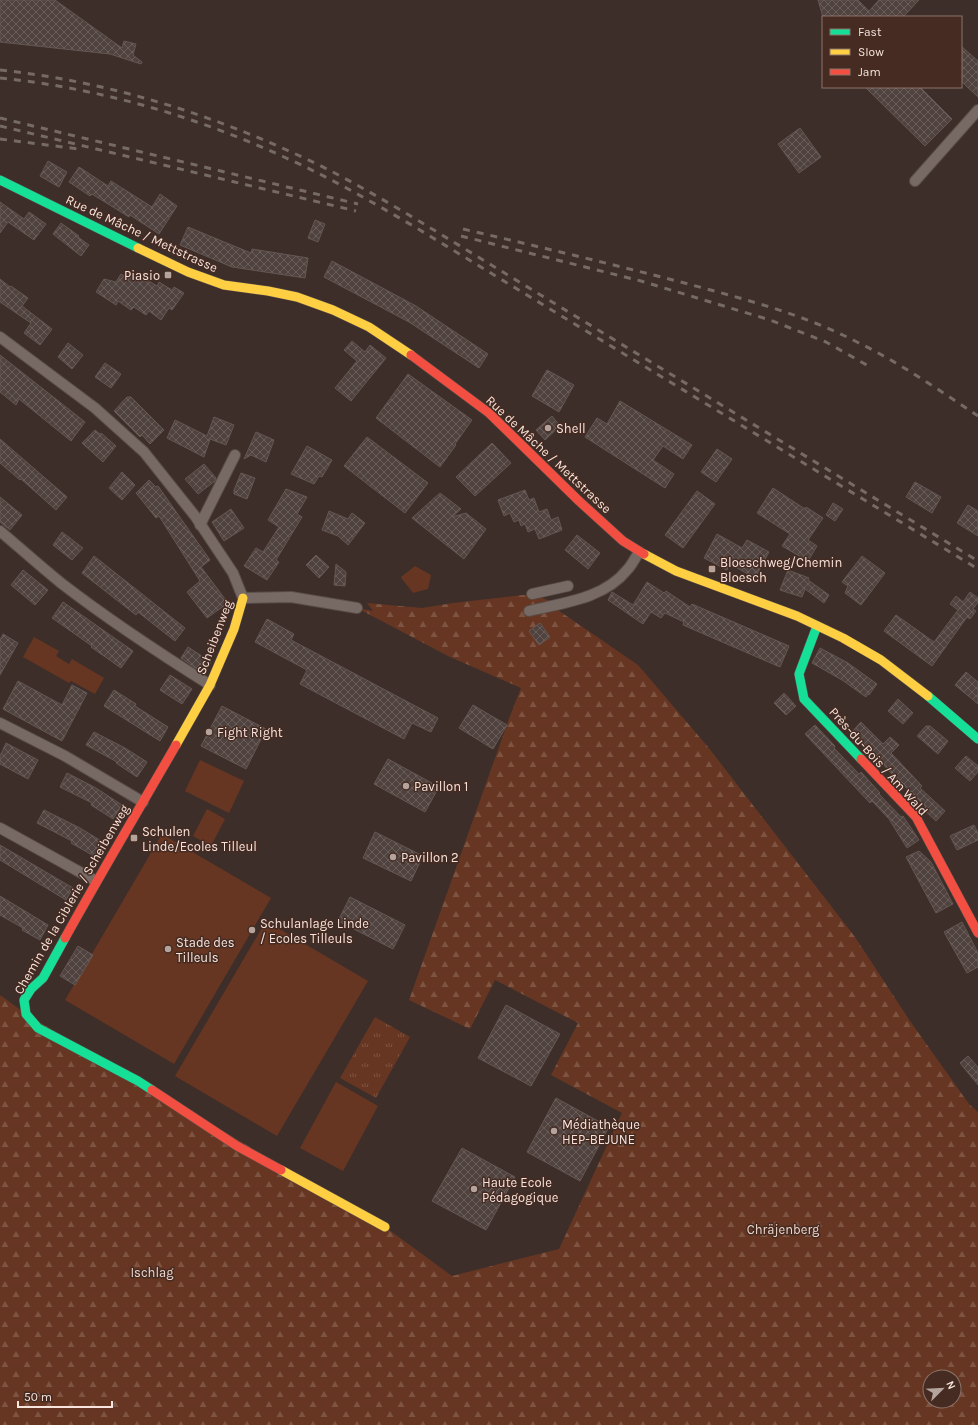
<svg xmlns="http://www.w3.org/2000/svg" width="978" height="1425" font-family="Karla,sans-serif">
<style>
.grass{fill:url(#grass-tufts)}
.forest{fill:url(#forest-firs);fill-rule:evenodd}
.green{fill:#673622}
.building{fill:url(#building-cross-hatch);stroke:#645753}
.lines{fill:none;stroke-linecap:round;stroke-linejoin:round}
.street-casing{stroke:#594d47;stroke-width:12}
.fast-casing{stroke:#594d47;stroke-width:10}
.slow-casing{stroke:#594d47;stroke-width:10}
.jam-casing{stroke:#594d47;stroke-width:10}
.street{stroke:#776a65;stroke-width:10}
.fast{stroke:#16e098;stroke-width:9}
.slow{stroke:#ffcf43;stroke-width:9}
.jam{stroke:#f24e42;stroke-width:9}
.rail{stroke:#766a65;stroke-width:3;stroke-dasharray:7 7;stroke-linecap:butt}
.poi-dot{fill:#b5a49e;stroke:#452b21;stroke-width:1.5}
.labels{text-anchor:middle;stroke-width:3;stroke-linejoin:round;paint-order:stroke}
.street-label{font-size:13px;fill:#f6e4dd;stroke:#452b21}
.poi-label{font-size:13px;fill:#f6e4dd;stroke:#452b21;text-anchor:start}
.park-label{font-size:13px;fill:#efd7cd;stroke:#452b21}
</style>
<defs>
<pattern id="grass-tufts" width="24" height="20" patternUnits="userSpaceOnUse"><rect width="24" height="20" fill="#673622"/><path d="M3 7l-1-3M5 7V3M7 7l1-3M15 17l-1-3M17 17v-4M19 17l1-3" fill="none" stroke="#7d5342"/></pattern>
<pattern id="forest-firs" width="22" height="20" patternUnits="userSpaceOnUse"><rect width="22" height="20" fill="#673622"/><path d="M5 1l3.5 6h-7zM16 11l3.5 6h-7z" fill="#7d5342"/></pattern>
<pattern id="building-cross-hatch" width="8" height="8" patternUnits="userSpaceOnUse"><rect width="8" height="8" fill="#50433f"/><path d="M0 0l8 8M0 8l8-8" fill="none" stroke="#6a5e5a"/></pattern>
</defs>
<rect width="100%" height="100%" fill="#3d2e29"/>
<path class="grass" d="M375 1017 410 1037 376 1098 340 1078Z"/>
<path class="forest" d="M532 594 550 601 552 606 638 665 708 747 855 937 910 1021 969 1104 978 1112V1425H0V995L26 1014 385 1227 452 1276 559 1249 622 1113 551 1075 578 1023 495 980 470 1029 409 1000 510 716 521 688 448 656 357 608 373 611 367 603 422 608 453 603ZM930 1377H954V1401H930Z"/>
<g class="green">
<path d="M415 566 431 575 428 589 413 593 402 579 401 577Z"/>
<path d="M34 637 59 651 56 656 69 664 72 659 104 678 95 694 71 681 69 683 23 657Z"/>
<path d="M200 760 244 781 229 813 185 791Z"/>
<path d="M207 809 225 819 211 846 193 836Z"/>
<path d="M162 834 271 898 174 1064 65 1000Z"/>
<path d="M266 921 368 981 277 1136 175 1076Z"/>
<path d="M336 1082 378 1106 343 1171 300 1148Z"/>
</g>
<g class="building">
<path d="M0 0H55L122 48 124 41 136 44 133 55 142 62 141 64 110 54 0 42Z"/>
<path d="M818 0H858L869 11 879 0H919L903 17H823Z"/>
<path d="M961 46 978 61V97L961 81Z"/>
<path d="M865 87H920L952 119 925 146Z"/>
<path d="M800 128 821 157 799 173 778 144Z"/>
<path d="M48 161 67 172 59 187 40 176Z"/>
<path d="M79 167 108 186 111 181 152 207 160 194 177 206 159 234 130 215 129 217 92 194 90 196 69 182Z"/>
<path d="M0 202 24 219 29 212 46 224 34 240 8 222 0 233Z"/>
<path d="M315 220 325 224 318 242 308 238Z"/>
<path d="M61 223 79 236 78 237 89 245 81 256 53 234Z"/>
<path d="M188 227 251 253 252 249 308 258 305 278 232 267 180 245Z"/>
<path d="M332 261 416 306 488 354 479 368 409 322 324 277Z"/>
<path d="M129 273 141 282 144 278 157 286 159 282 172 290 174 287 184 293 172 310 169 308 161 320 149 311 146 315 134 307 131 310 118 301 116 305 96 292 104 279 116 282 121 274 126 277Z"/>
<path d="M0 279 10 287 11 286 28 298 22 306 52 329 40 345 24 333 31 323 0 302Z"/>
<path d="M352 341 365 352 370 345 386 358 351 401 335 388 357 361 344 350Z"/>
<path d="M68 343 83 355 72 369 58 357Z"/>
<path d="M0 355 85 422 71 441 19 399 16 405 0 392Z"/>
<path d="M105 363 121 374 111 388 95 377Z"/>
<path d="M547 370 574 385 559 412 532 396Z"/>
<path d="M408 374 472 420 455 444 456 445 440 467 376 418Z"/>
<path d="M127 397H131L164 430 150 444 142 435 140 437 114 411Z"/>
<path d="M620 401 692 445 683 459 663 446 653 460 674 474 665 488 585 437 597 418 607 424Z"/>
<path d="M552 416 560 426 545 440 536 430Z"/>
<path d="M214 417 234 425 226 445 210 439 204 457 167 438 175 420 207 436Z"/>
<path d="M95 430 100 434 101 433 116 446 103 462 82 443Z"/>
<path d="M256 432 274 440 266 462 251 455 244 459Z"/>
<path d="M367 437 428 483 405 513 344 466Z"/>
<path d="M0 439 67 497 56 510 21 479 20 480 0 463Z"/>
<path d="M492 443 511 463 475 496 456 477Z"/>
<path d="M307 446 332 460 322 477 319 476 314 484 291 474Z"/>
<path d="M717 449 732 459 716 482 701 472Z"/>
<path d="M204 464 216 478 215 481 198 494 185 479Z"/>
<path d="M122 472 135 485 122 500 109 488Z"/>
<path d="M241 473 255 478 247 499 234 494V490Z"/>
<path d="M149 480 156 487 158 486 210 560 201 567 228 603 207 618 187 592 200 581 159 516 156 518 136 493Z"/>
<path d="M915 482 941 497 932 513 906 497Z"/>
<path d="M773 488 805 509 806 507 823 518 808 540 817 546 808 561 782 546 790 534 757 513Z"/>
<path d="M286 489 307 497 297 514 302 517 276 560 279 562 267 580 244 566 256 548 263 552 279 527 268 520Z"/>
<path d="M525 490 529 500 534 498 539 512 547 509 551 520 558 517 562 530 539 539 535 529 528 532 525 524 521 526 519 520 514 522 510 513 504 516 498 500Z"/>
<path d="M697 491 715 504 683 548 665 535Z"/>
<path d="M440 493 461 509 452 517 466 513 486 529 464 559 412 518Z"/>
<path d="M0 497 22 515 10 530 0 522Z"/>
<path d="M833 503 843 509 835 521 826 515Z"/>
<path d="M968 505 978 511V536L957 523Z"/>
<path d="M231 509 244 528 224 541 212 522Z"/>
<path d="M329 511 348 519 352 513 365 523 348 545 338 536 322 530Z"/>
<path d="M62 532 83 548 72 560 53 545Z"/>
<path d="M717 534 742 548 747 540 769 552 755 578 730 564 727 570 704 558Z"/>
<path d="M577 535 600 553 588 569 565 550Z"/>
<path d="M316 555 329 567 319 578 306 565Z"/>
<path d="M94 556 185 628 175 641 138 612 136 615 82 573Z"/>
<path d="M862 556 885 573 861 605 845 593 848 586 842 582Z"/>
<path d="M336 564 346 572 345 586 334 585Z"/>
<path d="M23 570 48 590 35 605 11 585Z"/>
<path d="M788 570 809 578 808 580 829 595 824 603 805 589 802 597 780 590Z"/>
<path d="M647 582 664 593 666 591 690 607 692 604 789 646 780 667 683 625 684 622 665 613 661 618 651 612 643 624 608 600 612 592 633 605Z"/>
<path d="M970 592 978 598V602L973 609 976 611 970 619 967 617 932 666 884 631 896 615 934 642 958 610 950 604 956 596 963 602Z"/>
<path d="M63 602 133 651 121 668 91 647 92 646 52 618Z"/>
<path d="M267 619 294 634 291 640 438 718 431 732 412 723 404 739 300 684 307 670 255 642Z"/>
<path d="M540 623 550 637 539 645 529 631Z"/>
<path d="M3 634 18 643 0 675V640Z"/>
<path d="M188 647 211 662 204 674 181 658Z"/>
<path d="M820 648 848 663 877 684 869 695 868 694 866 697 842 680 812 663Z"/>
<path d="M966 672 978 682V704L955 685Z"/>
<path d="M170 675 192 689 182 704 160 690Z"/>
<path d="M18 681 62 705 72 685 87 693 62 741 3 709Z"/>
<path d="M114 690 136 704 135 706 168 727 160 741 104 706Z"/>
<path d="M784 693 796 706 786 715 774 703Z"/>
<path d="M898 699 913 713 903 724 888 711Z"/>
<path d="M473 705 507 725 493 749 459 728Z"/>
<path d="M222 706 266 729 246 769 201 746Z"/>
<path d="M861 722 883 744 890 737 899 745 891 753 922 786 920 788 945 811 936 821 923 809 926 807 891 773 865 744 863 746 850 734Z"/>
<path d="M815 725 835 746 834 748 859 774 861 772 880 793 879 794 901 817 903 816 919 840 907 848 889 819 872 801 870 803 805 734Z"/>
<path d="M926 726H930L948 741 938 754 917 736Z"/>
<path d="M94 732 125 748 147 762 137 777 116 763 117 762 86 745Z"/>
<path d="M6 743 38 760 28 779 0 764V756Z"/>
<path d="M966 756 978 766V772L970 781 955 768Z"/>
<path d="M388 759 439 787 425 812 374 784Z"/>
<path d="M67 773 96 788 122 805 113 819 91 805 92 803 60 787Z"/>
<path d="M44 810 80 828 103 842 94 856 71 843 72 841 37 823Z"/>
<path d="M974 825 978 833V840L957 850 950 836Z"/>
<path d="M375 832 423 856 411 881 363 858Z"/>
<path d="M0 845 73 888 66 900 0 860Z"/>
<path d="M919 851 931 862 953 904 936 913 906 857Z"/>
<path d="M0 896 48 925 40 940 22 930 23 928 0 915Z"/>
<path d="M350 897 405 925 393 949 338 921Z"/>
<path d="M962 922 978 953V967L967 973 944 932Z"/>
<path d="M78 946 93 955 75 985 60 976Z"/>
<path d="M506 1005 560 1034 531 1086 478 1058Z"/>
<path d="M968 1056 978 1067V1085L960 1063Z"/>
<path d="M556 1098 609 1127 580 1181 527 1152Z"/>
<path d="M462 1148 515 1177 486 1230 432 1201Z"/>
</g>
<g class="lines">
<defs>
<g id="street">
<path d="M915 181 978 110"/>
<path d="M0 337 95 408 144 452 195 516 233 573 243 598 291 597 357 608"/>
<path d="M200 525 235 455"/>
<path d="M0 531C20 548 40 566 61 583 109 620 159 653 210 685"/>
<path d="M532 594 568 586"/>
<path d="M529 611C562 603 604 599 627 570 632 565 635 558 639 552"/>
<path d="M0 723 65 756 143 802"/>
<path d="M0 828 96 881"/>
</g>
<g id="fast">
<path d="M0 180 138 248"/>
<path d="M817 626 799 674 804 699 861 759"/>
<path d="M928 696 978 739"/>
<path d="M65 938 43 978 31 989 24 1000 26 1014 38 1028 138 1081 152 1090"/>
</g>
<g id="slow">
<path d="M138 248 188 272 224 285 268 291 297 297 333 310 369 327 411 355"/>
<path d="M644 554 676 571 797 616 843 638 881 660 928 696"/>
<path d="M176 745 210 685 234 629 243 598"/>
<path d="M281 1170 385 1227"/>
</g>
<g id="jam">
<path d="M411 355 489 413 579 501 623 541 644 554"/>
<path d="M861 759 916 817 978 933"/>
<path d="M65 938C101 873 139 809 176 745"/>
<path d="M152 1090 237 1146 281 1170"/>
</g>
</defs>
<use href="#street" class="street-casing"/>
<use href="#fast" class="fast-casing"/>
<use href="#slow" class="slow-casing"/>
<use href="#jam" class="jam-casing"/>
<use href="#street" class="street"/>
<use href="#fast" class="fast"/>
<use href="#slow" class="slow"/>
<use href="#jam" class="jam"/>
<g class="rail">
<path d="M0 70C114 82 224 118 327 169 358 185 389 203 419 221L978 561"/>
<path d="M0 78C98 88 195 116 284 157 329 177 372 202 415 227L978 569"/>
<path d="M0 118 358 204"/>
<path d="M0 126 356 211"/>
<path d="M0 139 79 149"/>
<path d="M463 229C540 247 616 265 692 285 748 300 805 315 857 342 900 363 939 390 978 416"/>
<path d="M461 236 641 281 770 320 826 342 872 368"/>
</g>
</g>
<g class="poi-dot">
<rect x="164" y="271" width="8" height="8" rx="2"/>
<circle cx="548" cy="428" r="4"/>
<rect x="708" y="565" width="8" height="8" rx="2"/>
<circle cx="209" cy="732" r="4"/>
<circle cx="406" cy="786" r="4"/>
<rect x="130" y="834" width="8" height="8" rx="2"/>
<circle cx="393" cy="857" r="4"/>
<circle cx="252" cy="930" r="4"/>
<circle cx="168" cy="949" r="4"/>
<circle cx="554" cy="1131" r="4"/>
<circle cx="474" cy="1189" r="4"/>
</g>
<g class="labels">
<g class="street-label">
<text transform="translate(142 233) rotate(25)" y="5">Rue de Mâche / Mettstrasse</text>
<text transform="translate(549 454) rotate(43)" y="5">Rue de Mâche / Mettstrasse</text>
<text transform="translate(214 637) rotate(-69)" y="5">Scheibenweg</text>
<text transform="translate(879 761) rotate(48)" y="5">Près-du-Bois / Am Wald</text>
<text transform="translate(71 899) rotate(-60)" y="5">Chemin de la Ciblerie / Scheibenweg</text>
</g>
<g class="poi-label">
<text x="160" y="280" text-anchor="end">Piasio</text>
<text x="556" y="433">Shell</text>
<text x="720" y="567">Bloeschweg/Chemin<tspan x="720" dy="15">Bloesch</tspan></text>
<text x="217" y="737">Fight Right</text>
<text x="414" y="791">Pavillon 1</text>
<text x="142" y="836">Schulen<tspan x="142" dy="15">Linde/Ecoles Tilleul</tspan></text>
<text x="401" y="862">Pavillon 2</text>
<text x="260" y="928">Schulanlage Linde<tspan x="260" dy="15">/ Ecoles Tilleuls</tspan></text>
<text x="176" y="947">Stade des<tspan x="176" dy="15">Tilleuls</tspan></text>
<text x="562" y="1129">Médiathèque<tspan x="562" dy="15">HEP-BEJUNE</tspan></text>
<text x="482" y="1187">Haute Ecole<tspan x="482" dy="15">Pédagogique</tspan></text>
</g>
<g class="park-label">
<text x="783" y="1234">Chräjenberg</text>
<text x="152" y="1277">Ischlag</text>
</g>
</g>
<rect x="822" y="16" width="140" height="72" fill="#452b21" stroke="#8c756c"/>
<rect x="830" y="29" width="20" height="6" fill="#16e098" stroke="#8c756c"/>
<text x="858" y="36" font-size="12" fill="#f6e4dd">Fast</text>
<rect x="830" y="49" width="20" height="6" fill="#ffcf43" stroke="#8c756c"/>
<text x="858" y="56" font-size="12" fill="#f6e4dd">Slow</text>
<rect x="830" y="69" width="20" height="6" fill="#f24e42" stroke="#8c756c"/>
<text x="858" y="76" font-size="12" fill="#f6e4dd">Jam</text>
<g transform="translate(942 1389) rotate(66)"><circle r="19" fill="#452b21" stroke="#8c756c"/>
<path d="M0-3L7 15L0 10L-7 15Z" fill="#b5a49e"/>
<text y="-6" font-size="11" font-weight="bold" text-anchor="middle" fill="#f6e4dd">N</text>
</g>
<path d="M18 1401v6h94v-6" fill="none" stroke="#f6e4dd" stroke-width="2"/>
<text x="24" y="1401" font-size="12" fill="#f6e4dd" stroke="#452b21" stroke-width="3" paint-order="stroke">50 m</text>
</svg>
